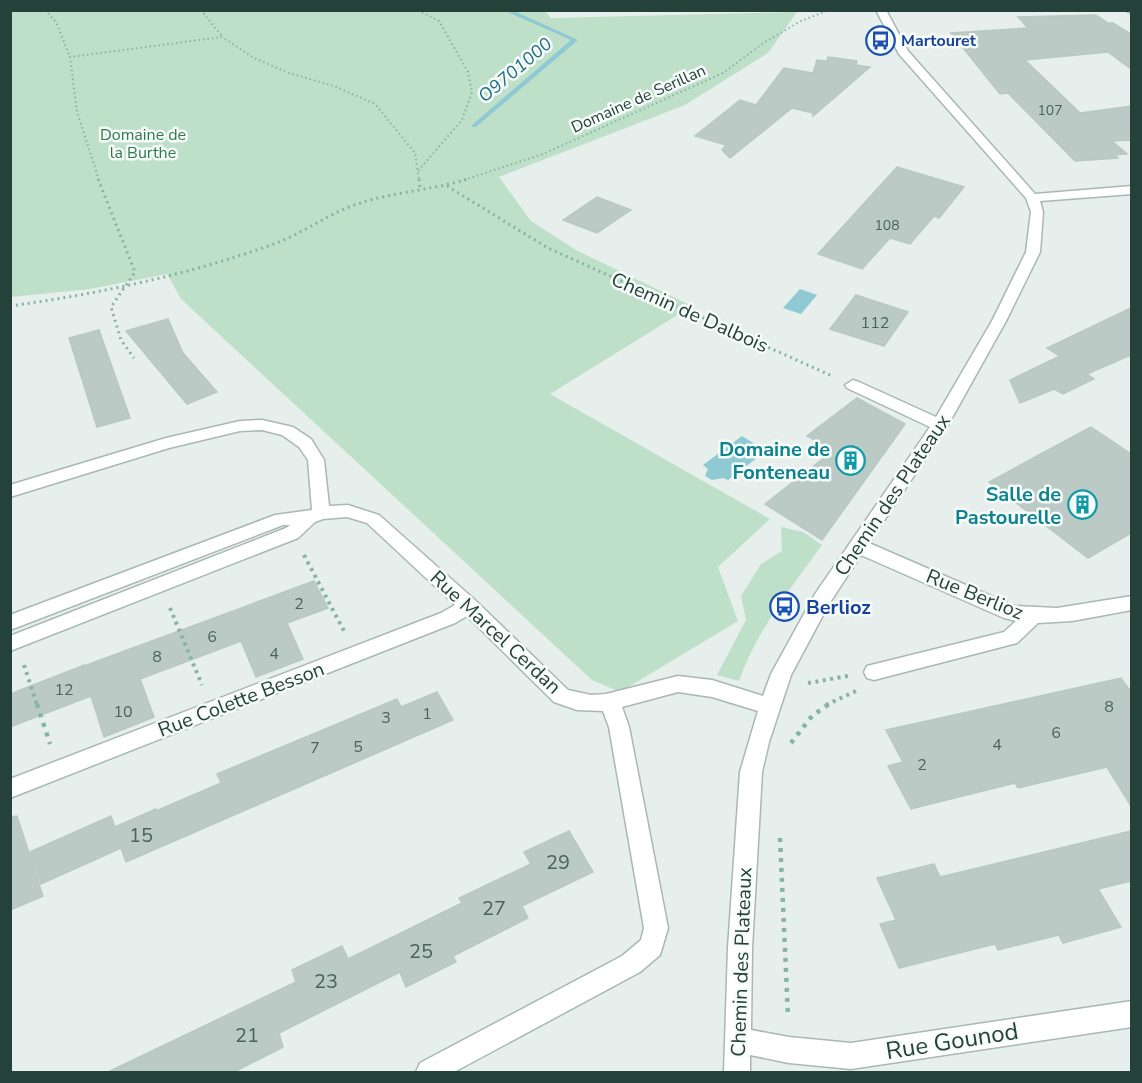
<svg xmlns="http://www.w3.org/2000/svg" width="1142" height="1083" font-family="'Nunito Sans',sans-serif">
<style>
.green{fill:#bfe0c8}
.water{fill:#8ec9d4}
.lines{fill:none;stroke-linecap:round;stroke-linejoin:round}
.stream{fill:#8ec9d4;fill-rule:evenodd}
.building{fill:#bbcac4;stroke:#b8c9c2;stroke-width:1.5}
.minor-casing{stroke:#a8b8b2;stroke-width:3}
.path-far3{stroke:#86b3a5;stroke-width:2;stroke-dasharray:1.5 3;stroke-linecap:butt}
.path-far2{stroke:#86b3a5;stroke-width:3;stroke-dasharray:2 4;stroke-linecap:butt}
.path-far1{stroke:#86b3a5;stroke-width:4;stroke-dasharray:3 4.5;stroke-linecap:butt}
.path{stroke:#86b3a5;stroke-width:4.5;stroke-dasharray:4 6;stroke-linecap:butt}
.minor{fill:#fff;fill-rule:evenodd}
.labels{text-anchor:middle;stroke-width:5;stroke-linejoin:round;paint-order:stroke}
.far-number-label{font-size:14px;fill:#4a645c}
.far-transit-label{font-size:16px;font-weight:bold;fill:#164399;stroke:#f7fbf9;text-anchor:start}
.far-street-label{font-size:16px;fill:#24423a;stroke:#f7fbf9}
.far-park-label{font-size:16px;fill:#2d7a4b;stroke:#f7fbf9}
.number-label{font-size:16px;fill:#4a645c}
.far-water-label{font-size:18px;font-style:italic;fill:#1c6f80;stroke:#f7fbf9}
.street-label{font-size:20px;fill:#24423a;stroke:#f7fbf9}
.culture-label{font-size:20px;font-weight:bold;fill:#0d838f;stroke:#f7fbf9;text-anchor:end}
.transit-label{font-size:20px;font-weight:bold;fill:#164399;stroke:#f7fbf9;text-anchor:start}
.near-number-label{font-size:20px;fill:#4a645c}
.near-street-label{font-size:24px;fill:#24423a;stroke:#f7fbf9}
</style>
<rect width="100%" height="100%" fill="#e6efeb"/>
<g class="green">
<path d="M544 10 551 18 797 12 768 53 685 105 499 177 531 221 576 250 692 306 550 394 770 519 718 567 738 621 620 692 592 680 181 299 167 274 90 289 11 297V11Z"/>
<path d="M781 527 803 532 822 545C791 588 757 630 739 681L717 675 746 620 741 596 761 564 782 551Z"/>
</g>
<g class="water">
<path d="M800 289 817 295 801 314 783 308Z"/>
<path d="M742 436 766 451 728 480 723 478 712 480 705 476 708 469 703 465Z"/>
</g>
<g class="lines">
<path class="stream" d="M503 10H512L578 40 476 127H472V125L571 40Z"/>
</g>
<g class="building">
<path d="M1096 15 1108 23H1113L1131 34V69L1108 52 1025 60 1080 113 1131 106V140L1112 141 1127 154 1115 155 1118 158 1075 161 1008 93 1000 94 951 33 1028 28 1018 17Z"/>
<path d="M828 57 857 61 856 65 870 67 813 116V113L792 108 730 158 722 150 726 145 695 136 740 100 756 105 784 68 813 73 817 60 827 61Z"/>
<path d="M897 167 964 187 939 218 934 216 910 244 890 238 862 269 818 254Z"/>
<path d="M597 197 631 210 597 233 563 220Z"/>
<path d="M856 295 908 312 884 346 830 329Z"/>
<path d="M1131 308V355L1087 374 1094 379 1063 394 1054 389 1020 403 1010 380 1060 356 1047 348Z"/>
<path d="M168 319 183 353 217 392 187 404 126 331Z"/>
<path d="M99 330 130 418 97 427 69 338Z"/>
<path d="M857 398 905 424 822 540 765 504 834 450 807 436Z"/>
<path d="M1091 427 1131 454V533L1088 558 989 482Z"/>
<path d="M314 581 328 608 287 623 303 659 256 677 241 641 140 679 154 717 104 737 91 696 10 727V694L84 665V666Z"/>
<path d="M1121 678 1131 692V806L1107 767 1018 788 1015 783 911 809 888 766 903 762 886 730Z"/>
<path d="M437 692 453 720 126 862 121 848 41 884 30 852 111 816 115 827 156 809V811L221 783 217 774 397 699 401 707Z"/>
<path d="M17 816 43 896 10 910V817Z"/>
<path d="M569 831 593 872 522 906 528 918 453 956 456 962 406 987 400 972 279 1033 283 1047 234 1072H108L296 982 292 970 342 946 348 959 462 903 459 898 531 864 524 852Z"/>
<path d="M1131 831V881L1098 889 1121 927 1063 943 1059 935 998 950 995 944 899 968 880 924 896 920 877 878 934 864 940 877Z"/>
</g>
<g class="lines">
<defs>
<g id="minor">
<path d="M876 10H886L908 51 1035 194 1132 186V194L1040 201 1043 212 1040 252 1006 321 948 425 869 543 1014 606 1057 608 1132 596V610L1072 621 1038 623 1017 643 874 680 867 678 864 672 867 666 1004 632 1016 621 1004 618 861 555 829 604 791 675 769 742 762 772 752 948 751 1030 789 1037 851 1043 1132 1001V1027L851 1069 789 1063 750 1055V1072H724L728 948 740 772 758 711 712 697 678 692 622 707 629 727 668 928 660 955 640 972 454 1072H416L420 1063 622 956 641 940 644 928 609 727 603 711 577 710 554 702 467 616 455 623 10 798V779L441 613 455 605 367 523 347 517 323 519 315 522 298 538 10 651V636L286 528 290 525H283L10 630V615L275 515 312 510 308 460 299 447 282 435 262 430 240 431 169 448 10 497V485L166 438 240 421 262 420 293 427 311 439 324 460 329 506 348 505 379 515 476 601 568 690 591 695 606 694 678 676 712 680 763 696 771 674 815 594 930 427 847 388 845 385 853 380 859 382 936 417 992 321 1026 252 1031 212 1026 198 899 54Z"/>
<path d="M1125 10H1132V14Z"/>
</g>
</defs>
<use href="#minor" class="minor-casing"/>
<g class="path-far3">
<path d="M45 10 56 22 70 57"/>
<path d="M208 10 204 14 222 36"/>
<path d="M418 10 439 21 468 72 472 92 462 120 418 171"/>
<path d="M99 180 77 112 70 57 222 37 254 58 289 73 334 86 375 104 415 153 419 180"/>
<path d="M464 180 543 154 723 73 765 42 801 21 829 10"/>
</g>
<g class="path-far2">
<path d="M98 179 135 272 111 307 121 340 134 358"/>
<path d="M419 179 420 188"/>
<path d="M447 186 548 248 832 376"/>
<path d="M10 306C98 294 187 275 271 245 298 236 322 218 349 207 388 192 429 191 468 179"/>
</g>
<g class="path-far1">
<path d="M304 555 344 631"/>
<path d="M170 608 202 685"/>
<path d="M24 665 37 705"/>
<path d="M808 683 848 676"/>
<path d="M826 705 856 691"/>
</g>
<g class="path">
<path d="M37 704 50 744"/>
<path d="M791 743 812 716 829 704"/>
<path d="M780 838 788 1016"/>
</g>
<use href="#minor" class="minor"/>
</g>
<defs>
<symbol id="bus-ring" viewBox="-11 -11 22 22"><circle r="9.5" fill="#f7fbf9" stroke="#1a4fb4" stroke-width="1.5"/><path d="M-5-6H5V4H4V6H2V4H-2V6H-4V4H-5ZM-3.5-4V0h7V-4ZM-3.5 1.2v1.5H-2V1.2ZM2 1.2v1.5H3.5V1.2Z" fill="#1a4fb4"/></symbol>
<symbol id="building-ring" viewBox="-11 -11 22 22"><circle r="9.5" fill="#f7fbf9" stroke="#0f9aa8" stroke-width="1.5"/><path d="M-4-6H4V6H1V3H-1V6H-4ZM-2.5-4.3h1.7v1.8h-1.7ZM.8-4.3h1.7v1.8H.8ZM-2.5-1h1.7V.8h-1.7ZM.8-1h1.7V.8H.8Z" fill="#0f9aa8"/></symbol>
</defs>
<g fill-rule="evenodd">
<use href="#bus-ring" x="864" y="24" width="33" height="33"/>
<use href="#building-ring" x="834" y="444" width="33" height="33"/>
<use href="#building-ring" x="1066" y="488" width="33" height="33"/>
<use href="#bus-ring" x="768" y="590" width="33" height="33"/>
</g>
<g class="labels">
<g class="far-number-label">
<text x="1050" y="115">107</text>
<text x="887" y="230">108</text>
</g>
<g class="far-transit-label">
<text x="901" y="46">Martouret</text>
</g>
<g class="far-street-label">
<text transform="translate(638 98) rotate(-24)" y="6">Domaine de Serillan</text>
</g>
<g class="far-park-label">
<text x="143" y="140">Domaine de<tspan x="143" dy="18">la Burthe</tspan></text>
</g>
<g class="number-label">
<text x="875" y="328">112</text>
<text x="299" y="609">2</text>
<text x="212" y="642">6</text>
<text x="274" y="659">4</text>
<text x="157" y="662">8</text>
<text x="64" y="695">12</text>
<text x="1109" y="712">8</text>
<text x="123" y="717">10</text>
<text x="427" y="719">1</text>
<text x="386" y="723">3</text>
<text x="1056" y="738">6</text>
<text x="997" y="750">4</text>
<text x="358" y="752">5</text>
<text x="315" y="753">7</text>
<text x="922" y="770">2</text>
</g>
<g class="far-water-label">
<text transform="translate(515 70) rotate(-40)" y="6">O9701000</text>
</g>
<g class="street-label">
<text transform="translate(690 312) rotate(24)" y="7">Chemin de Dalbois</text>
<text transform="translate(892 495) rotate(-56)" y="7">Chemin des Plateaux</text>
<text transform="translate(975 594) rotate(22)" y="7">Rue Berlioz</text>
<text transform="translate(496 632) rotate(43)" y="7">Rue Marcel Cerdan</text>
<text transform="translate(241 699) rotate(-21)" y="7">Rue Colette Besson</text>
<text transform="translate(741 962) rotate(-88)" y="7">Chemin des Plateaux</text>
</g>
<g class="culture-label">
<text x="830" y="456">Domaine de<tspan x="830" dy="23">Fonteneau</tspan></text>
<text x="1061" y="501">Salle de<tspan x="1061" dy="23">Pastourelle</tspan></text>
</g>
<g class="transit-label">
<text x="806" y="614">Berlioz</text>
</g>
<g class="near-number-label">
<text x="141" y="842">15</text>
<text x="558" y="869">29</text>
<text x="494" y="915">27</text>
<text x="421" y="958">25</text>
<text x="326" y="988">23</text>
<text x="247" y="1042">21</text>
</g>
<g class="near-street-label">
<text transform="translate(952 1041) rotate(-9)" y="8">Rue Gounod</text>
</g>
</g>
<rect width="1142" height="1083" fill="none" stroke="#24423a" stroke-width="24"/>
</svg>
